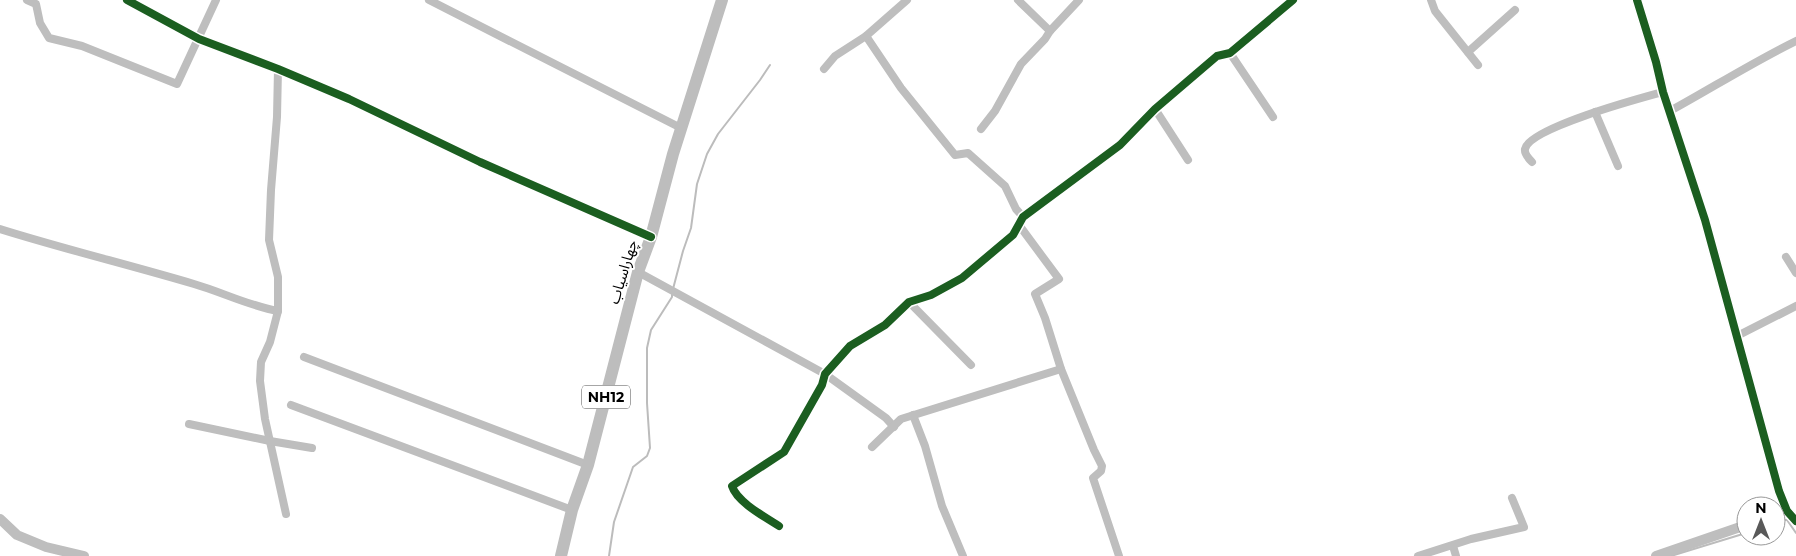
<svg xmlns="http://www.w3.org/2000/svg" width="1796" height="556" font-family="Montserrat,'Noto Sans Arabic',sans-serif">
<style>
.lines{fill:none;stroke-linecap:round;stroke-linejoin:round}
.stream{stroke:#bcbcbc;stroke-width:2}
.minor{stroke:#bebebe;stroke-width:8}
.tertiary{stroke:#bebebe;stroke-width:10}
.trunk{stroke:#bdbdbd;stroke-width:12}
.cycleway-casing{stroke:#fff;stroke-width:11}
.cycleway{stroke:#1b5e20;stroke-width:8}
.labels{text-anchor:middle;stroke-width:4;stroke-linejoin:round;paint-order:stroke}
.shield{fill:#fff;stroke:#4c4c4c;stroke-width:1}
.shield-label{font-size:14px;font-weight:bold;fill:#000}
.street-label{font-size:15px;fill:#000;stroke:#fff}
</style>
<rect width="100%" height="100%" fill="#fff"/>
<g class="lines">
<g class="stream">
<path d="M673 289 683 251 691 228 697 184 707 154 718 134 760 80 770 65"/>
<path d="M1776 519 1787 520 1796 533"/>
<path d="M609 556 614 522 633 467 647 456 650 448 647 403V348L651 330 672 297V293"/>
<path d="M1671 556 1746 533"/>
</g>
<g class="minor">
<path d="M27 0 36 4 40 23 49 38 82 46 177 84 216 0"/>
<path d="M127 0 199 39 278 69 349 99 480 162 651 237"/>
<path d="M429 0 681 128"/>
<path d="M1018 0 1050 31"/>
<path d="M1431 0 1435 11 1478 65"/>
<path d="M866 36 901 88 955 155 968 153 1005 186 1016 209 1023 217"/>
<path d="M1468 52 1515 10"/>
<path d="M1230 53 1273 117"/>
<path d="M278 69 277 117 271 190 269 240 278 277V311L270 342 261 362 260 381 265 419 286 514"/>
<path d="M824 69 835 56 866 36 907 0"/>
<path d="M1155 109 1188 160"/>
<path d="M1670 111C1712 88 1753 62 1796 41"/>
<path d="M1595 112 1618 166"/>
<path d="M981 129 995 111 1021 64 1045 39 1050 31 1079 0"/>
<path d="M1532 162C1529 159 1524 154 1525 149 1529 128 1641 98 1663 92"/>
<path d="M1019 225 1059 279 1035 294 1045 318 1061 369 1094 450 1102 466 1101 471 1093 478 1119 556"/>
<path d="M0 229C64 249 130 265 194 284 222 292 249 306 278 311"/>
<path d="M1786 257 1796 273"/>
<path d="M638 272 825 374 886 418 894 427"/>
<path d="M909 302 971 365"/>
<path d="M1737 336 1796 306"/>
<path d="M304 357 588 465"/>
<path d="M291 405 572 510"/>
<path d="M913 415 925 446 942 506 963 556"/>
<path d="M189 424 270 441 312 448"/>
<path d="M872 447 901 419 1061 369"/>
<path d="M779 526C765 517 737 502 732 486L784 452 822 385 825 374 850 346 885 325 909 302 931 295 962 278 1013 235 1023 217 1120 145 1155 109 1217 56 1230 53 1293 0"/>
<path d="M1453 546 1456 556"/>
<path d="M1418 556 1471 539 1524 527 1512 498"/>
</g>
<g class="tertiary">
<path d="M1637 0 1656 62 1663 92 1705 220 1779 491 1787 511 1796 521"/>
<path d="M0 519 17 535 46 547 84 556"/>
<path d="M1656 556 1746 525"/>
</g>
<path class="trunk" d="M561 556 572 510 588 465 638 272 651 237 673 154 722 0"/>
<defs>
<g id="cycleway">
<path d="M127 0 199 39 278 69 349 99 480 162 651 237"/>
<path d="M1637 0 1656 62 1663 92 1705 220 1779 491 1787 511 1796 521"/>
<path d="M779 526C765 517 737 502 732 486L784 452 822 385 825 374 850 346 885 325 909 302 931 295 962 278 1013 235 1023 217 1120 145 1155 109 1217 56 1230 53 1293 0"/>
</g>
</defs>
<use href="#cycleway" class="cycleway-casing"/>
<use href="#cycleway" class="cycleway"/>
</g>
<g class="labels">
<rect class="shield" x="582" y="385.5" width="48" height="23" rx="4"/>
<g class="shield-label">
<text x="606" y="402">NH12</text>
</g>
<g class="street-label">
<text transform="translate(623 272) rotate(-73)" y="5">چهاراسیاب</text>
</g>
</g>
<g transform="translate(1761 521)"><circle r="24" fill="#ffffff" stroke="#999999"/>
<path d="M0-4L9 19L0 12L-9 19Z" fill="#595959"/>
<text y="-8" font-size="14" font-weight="bold" text-anchor="middle" fill="#000000">N</text>
</g>
</svg>
